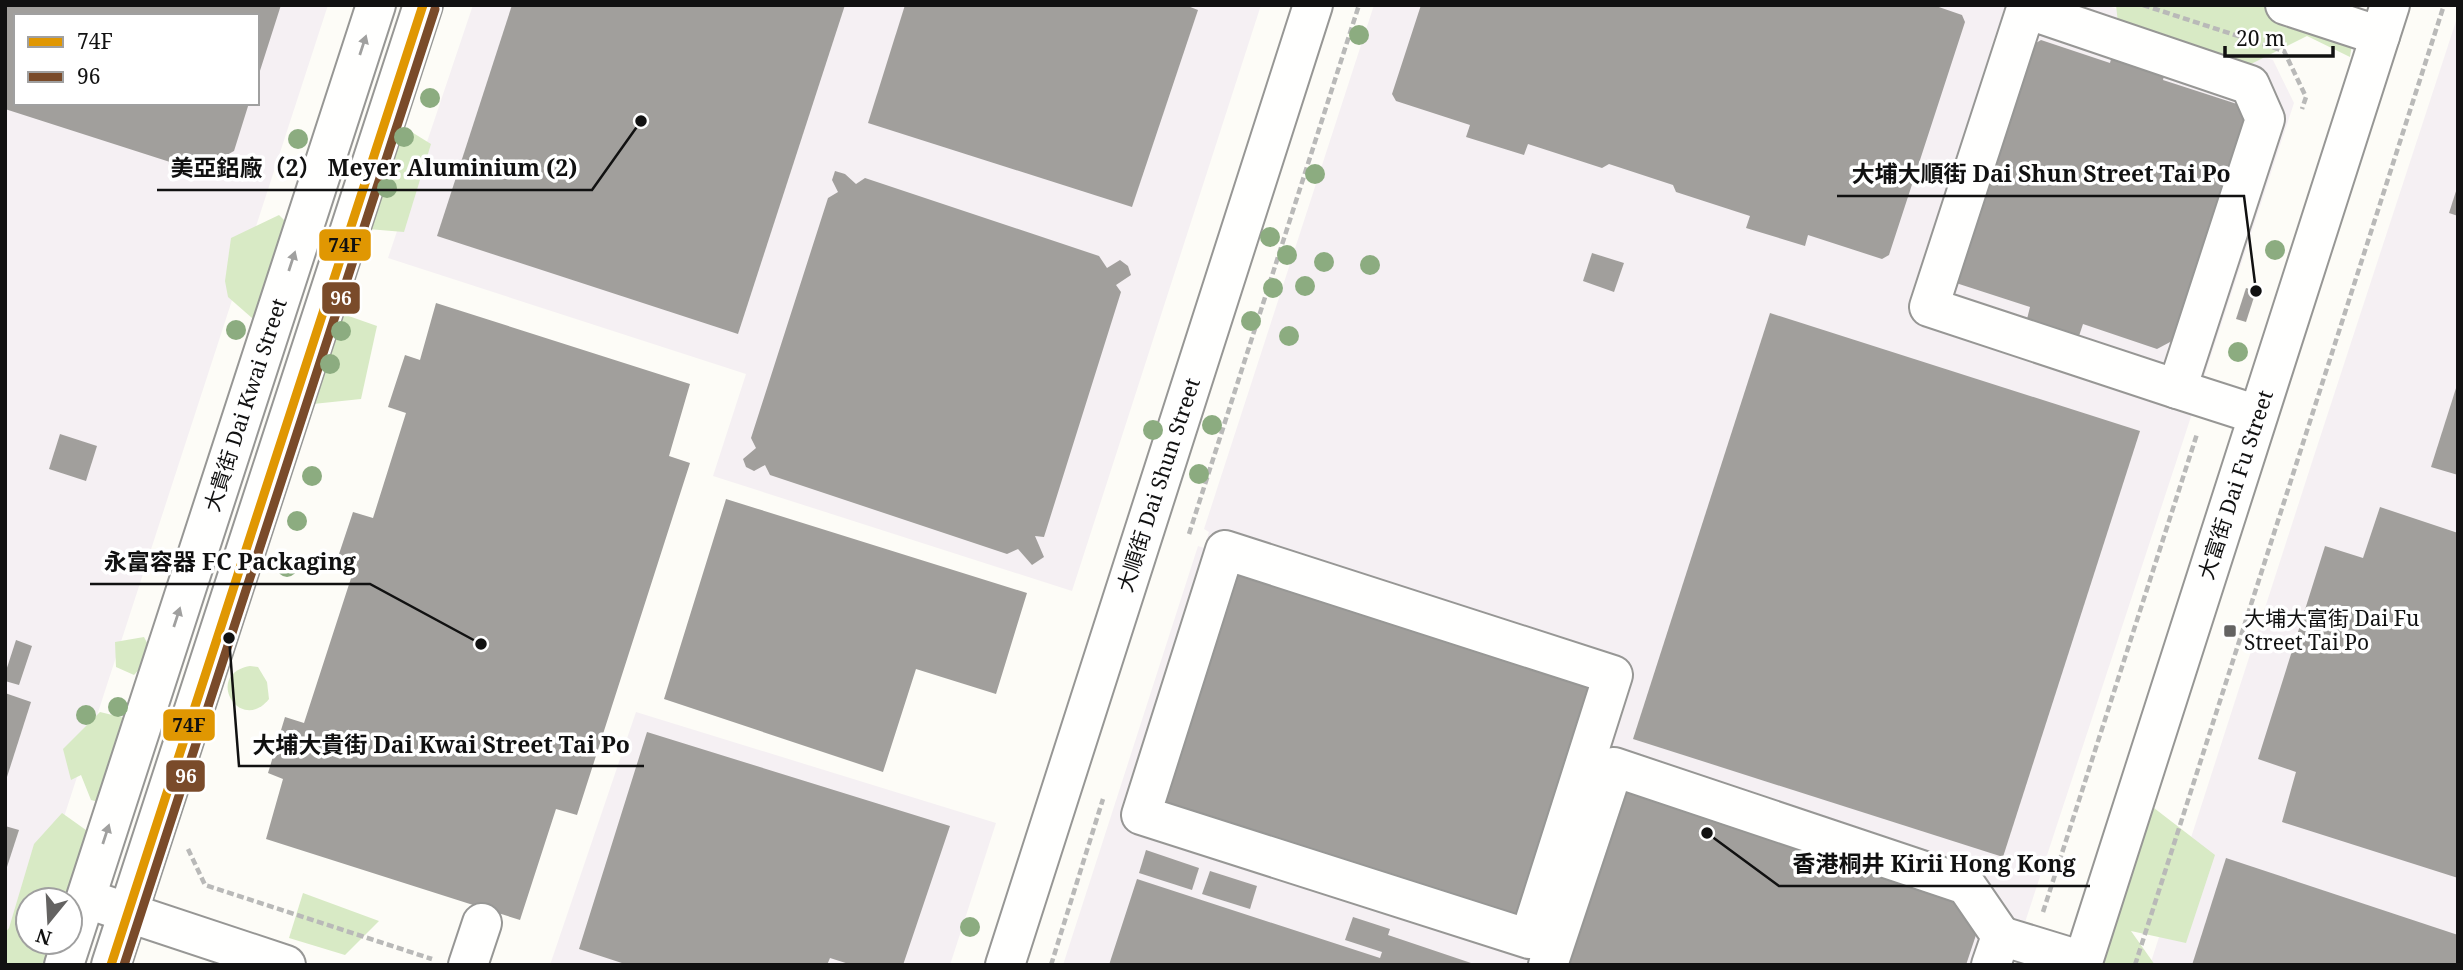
<svg xmlns="http://www.w3.org/2000/svg" width="2463" height="970" font-family="'Noto Serif','Noto Sans TC',serif">
<style>
.industrial{fill:#f5f0f3;fill-rule:evenodd}
.forest{fill:#d8eac5;fill-rule:evenodd}
.building{fill:#a19f9c}
.lines{fill:none;stroke-linecap:round;stroke-linejoin:round}
.minor-casing{stroke:#979795;stroke-width:42}
.path{stroke:#b9b9b8;stroke-width:4.5;stroke-dasharray:7 3.5;stroke-linecap:butt}
.minor{stroke:#fffffe;stroke-width:38}
.bus-1-casing{stroke:#fff;stroke-width:14}
.bus-2-casing{stroke:#fff;stroke-width:14}
.bus-1{stroke:#e09702;stroke-width:9}
.bus-2{stroke:#7a4b2a;stroke-width:9}
.tree{fill:#8cac80}
.oneway{fill:#a0a09f}
.poi-dot{fill:#646362;stroke:#fff;stroke-width:2.5}
.labels{text-anchor:middle;stroke-width:7;stroke-linejoin:round;paint-order:stroke}
.street-label{font-size:21px;fill:#111;stroke:#fff}
.poi-label{font-size:21px;fill:#111;stroke:#fff;text-anchor:start}
.leader{fill:none;stroke:#111;stroke-width:2.5}
.callout-dot{fill:#111;stroke:#fff;stroke-width:2.5}
.callout-label{font-size:23px;text-anchor:middle;font-weight:bold;fill:#111;stroke:#fff;stroke-width:7;stroke-linejoin:round;paint-order:stroke}
.line-badge{stroke:#fff;stroke-width:2.5}
.badge-label{font-size:19px;text-anchor:middle;font-weight:bold;fill:#fff}
.pale-badge-label{font-size:19px;text-anchor:middle;font-weight:bold;fill:#111}
</style>
<rect width="100%" height="100%" fill="#fdfcf7"/>
<g class="industrial">
<path d="M5 5H328L37 900H28L5 965ZM16 16H257V103H16Z"/>
<path d="M473 5H1261L1072 591 713 476 746 374 388 258Z"/>
<path d="M1374 5H2105L2273 60 2294 103 2011 965H1063L1198 546 1204 548 1209 532 1204 529Z"/>
<path d="M2458 15V965H2150L2313 459Z"/>
<path d="M636 712 996 823 950 965H550Z"/>
</g>
<g class="forest">
<path d="M2116 5H2358L2350 57 2307 36 2215 82 2119 32Z"/>
<path d="M384 115 431 144 404 232 368 229Z"/>
<path d="M279 215 302 238 281 311 252 318 228 297 225 281 231 238Z"/>
<path d="M326 308 377 326 361 399 313 404Z"/>
<path d="M144 637 153 654 134 675 116 667 115 642Z"/>
<path d="M250 666 258 667 267 682 269 699C240 735 203 674 250 666Z"/>
<path d="M100 712 133 720 114 806 91 800 81 775 71 780 63 749Z"/>
<path d="M2154 808 2215 855 2186 943 2131 931 2155 965H2100Z"/>
<path d="M62 813 100 840 68 965H5V933L9 928 34 844ZM28 900H70V942H28Z"/>
<path d="M303 893 379 921 345 955 289 938Z"/>
</g>
<g class="building">
<path d="M5 5H281L258 77 257 16H16V103H249L234 151 198 171 5 109Z"/>
<path d="M512 5H845L738 334 437 236Z"/>
<path d="M905 5H1185L1198 10 1132 207 868 123Z"/>
<path d="M1421 5H1933L1962 15 1965 22 1889 255 1882 259 1808 235 1805 246 1746 228 1750 216 1676 192 1673 185 1609 164 1602 168 1528 144 1524 155 1466 137 1470 125 1396 101 1392 94Z"/>
<path d="M2041 40 2110 63 2113 51 2166 68 2163 80 2237 104 2244 119 2172 341 2157 349 2083 324 2079 336 2027 319 2030 307 1956 283 2027 48Z"/>
<path d="M835 171 845 174 856 184 865 178 1099 256 1107 268 1120 260 1128 266 1131 275 1116 285 1121 292 1044 537 1035 536 1044 557 1032 565 1018 549 1007 554 770 475 765 465 754 471 746 467 743 459 756 448 751 438 828 198 838 192 832 180Z"/>
<path d="M2457 188H2458V216L2449 213Z"/>
<path d="M1592 253 1624 263 1614 292 1583 281Z"/>
<path d="M2246 288 2256 291 2246 322 2236 319Z"/>
<path d="M436 303 690 384 669 456 690 463 577 815 556 809 520 920 266 839 283 779 268 773 285 717 304 723 353 572 335 566 353 512 373 518 406 413 388 407 405 355 420 360Z"/>
<path d="M1770 313 2140 431 2003 857 1633 739Z"/>
<path d="M2457 385H2458V475L2431 467Z"/>
<path d="M60 434 97 446 86 481 49 469Z"/>
<path d="M726 499 1027 593 996 694 916 669 883 772 664 699Z"/>
<path d="M2380 507 2458 533V878L2282 822 2296 772 2258 759 2325 546 2363 558Z"/>
<path d="M1236 570 1596 689 1519 926 1157 806Z"/>
<path d="M16 640 32 646 19 685 5 681V674Z"/>
<path d="M5 693 31 702 6 780H5Z"/>
<path d="M647 732 950 826 903 965H852L830 958 827 965H628L579 949Z"/>
<path d="M1617 776 1954 889 1977 932 1966 965H1558Z"/>
<path d="M5 826 19 830 6 870H5Z"/>
<path d="M1146 850 1199 868 1192 890 1139 873Z"/>
<path d="M2226 858 2458 935V965H2192Z"/>
<path d="M1210 871 1257 886 1250 909 1202 894Z"/>
<path d="M1137 879 1380 958 1382 952 1345 940 1353 917 1390 929 1388 935 1477 965H1109Z"/>
</g>
<g class="lines">
<defs>
<g id="minor">
<path d="M2285 5 2380 36"/>
<path d="M2026 9 2250 85 2265 119 2177 389 1929 307Z"/>
<path d="M2177 389 2258 415"/>
<path d="M1225 550 1613 675 1529 939 1141 815Z"/>
<path d="M102 904 286 965"/>
<path d="M2001 936 2083 961"/>
<path d="M64 965 376 5"/>
<path d="M111 965 423 5"/>
<path d="M468 965 482 923"/>
<path d="M1005 965 1313 5"/>
<path d="M1548 965 1614 767 1966 885 2001 936 1991 965"/>
<path d="M2082 965 2390 5"/>
</g>
</defs>
<use href="#minor" class="minor-casing"/>
<g class="path">
<path d="M2143 5 2284 51 2306 97 2302 109"/>
<path d="M1189 534 1359 5"/>
<path d="M188 849 205 885 432 959"/>
<path d="M2043 912 2197 434"/>
<path d="M1051 965 1103 799"/>
<path d="M2135 965 2444 5"/>
</g>
<use href="#minor" class="minor"/>
<defs>
<path id="bus-1" d="M111 965 423 5"/>
<path id="bus-2" d="M124 965 435 9"/>
</defs>
<use href="#bus-1" class="bus-1-casing"/>
<use href="#bus-2" class="bus-2-casing"/>
<use href="#bus-1" class="bus-1"/>
<use href="#bus-2" class="bus-2"/>
</g>
<g class="tree">
<circle cx="1359" cy="35" r="10"/>
<circle cx="430" cy="98" r="10"/>
<circle cx="404" cy="137" r="10"/>
<circle cx="298" cy="139" r="10"/>
<circle cx="1315" cy="174" r="10"/>
<circle cx="387" cy="188" r="10"/>
<circle cx="1270" cy="237" r="10"/>
<circle cx="2275" cy="250" r="10"/>
<circle cx="1287" cy="255" r="10"/>
<circle cx="1324" cy="262" r="10"/>
<circle cx="1370" cy="265" r="10"/>
<circle cx="1305" cy="286" r="10"/>
<circle cx="1273" cy="288" r="10"/>
<circle cx="1251" cy="321" r="10"/>
<circle cx="236" cy="330" r="10"/>
<circle cx="341" cy="331" r="10"/>
<circle cx="1289" cy="336" r="10"/>
<circle cx="2238" cy="352" r="10"/>
<circle cx="330" cy="364" r="10"/>
<circle cx="1212" cy="425" r="10"/>
<circle cx="1153" cy="430" r="10"/>
<circle cx="1199" cy="474" r="10"/>
<circle cx="312" cy="476" r="10"/>
<circle cx="297" cy="521" r="10"/>
<circle cx="287" cy="567" r="10"/>
<circle cx="118" cy="707" r="10"/>
<circle cx="86" cy="715" r="10"/>
<circle cx="970" cy="927" r="10"/>
</g>
<defs><path id="oneway-solid" d="M-6-.8H1V-3.2L6.5 0L1 3.2V.8H-6Z" transform="scale(1.75)"/></defs>
<g class="oneway">
<use href="#oneway-solid" transform="translate(363 45) rotate(-72)"/>
<use href="#oneway-solid" transform="translate(292 261) rotate(-72)"/>
<use href="#oneway-solid" transform="translate(177 617) rotate(-72)"/>
<use href="#oneway-solid" transform="translate(106 834) rotate(-72)"/>
</g>
<rect class="poi-dot" x="2223" y="624" width="14" height="14" rx="3.5"/>
<g class="labels">
<g class="street-label">
<text transform="translate(246 405) rotate(-72)" y="7">大貴街 Dai Kwai Street</text>
<text transform="translate(1159 485) rotate(-72)" y="7">大順街 Dai Shun Street</text>
<text transform="translate(2236 485) rotate(-72)" y="7">大富街 Dai Fu Street</text>
</g>
<g class="poi-label">
<text x="2244" y="626">大埔大富街 Dai Fu<tspan x="2244" dy="24">Street Tai Po</tspan></text>
</g>
</g>
<path class="leader" d="M641 121L592 190H157M2256 291L2244 196H1837M481 644L370 584H90M229 638L239 766H644M1707 833L1779 886H2090"/>
<g class="callout-dot">
<circle cx="641" cy="121" r="7"/>
<circle cx="2256" cy="291" r="7"/>
<circle cx="481" cy="644" r="7"/>
<circle cx="229" cy="638" r="7"/>
<circle cx="1707" cy="833" r="7"/>
</g>
<g class="callout-label">
<text x="374" y="176">美亞鋁廠（2） Meyer Aluminium (2)</text>
<text x="2041" y="182">大埔大順街 Dai Shun Street Tai Po</text>
<text x="230" y="570">永富容器 FC Packaging</text>
<text x="441" y="753">大埔大貴街 Dai Kwai Street Tai Po</text>
<text x="1934" y="872">香港桐井 Kirii Hong Kong</text>
</g>
<g class="line-badge">
<rect x="318" y="228" width="54" height="34" rx="7" fill="#e09702"/>
<rect x="321" y="281" width="40" height="34" rx="7" fill="#7a4b2a"/>
<rect x="162" y="708" width="54" height="34" rx="7" fill="#e09702"/>
<rect x="165" y="759" width="41" height="34" rx="7" fill="#7a4b2a"/>
</g>
<g class="badge-label">
<text x="341" y="305">96</text>
<text x="186" y="783">96</text>
</g>
<g class="pale-badge-label">
<text x="345" y="252">74F</text>
<text x="189" y="732">74F</text>
</g>
<rect width="2463" height="970" fill="none" stroke="#111111" stroke-width="14"/>
<rect x="14" y="14" width="245" height="91" fill="#ffffff" stroke="#a0a0a0" stroke-width="2"/>
<rect x="28" y="37" width="35" height="10" fill="#e09702" stroke="#a0a0a0" stroke-width="2"/>
<text x="77" y="49" font-size="21" fill="#111111">74F</text>
<rect x="28" y="72" width="35" height="10" fill="#7a4b2a" stroke="#a0a0a0" stroke-width="2"/>
<text x="77" y="84" font-size="21" fill="#111111">96</text>
<g transform="translate(49 921) rotate(198)"><circle r="33" fill="#ffffff" stroke="#a0a0a0" stroke-width="2"/>
<path d="M0-5L12 26L0 18L-12 26Z" fill="#646362"/>
<text y="-10" font-size="19" font-weight="bold" text-anchor="middle" fill="#111111">N</text>
</g>
<path d="M2225 46v10h108v-10" fill="none" stroke="#111111" stroke-width="3.5"/>
<text x="2236" y="46" font-size="21" fill="#111111" stroke="#ffffff" stroke-width="5" paint-order="stroke">20 m</text>
</svg>
